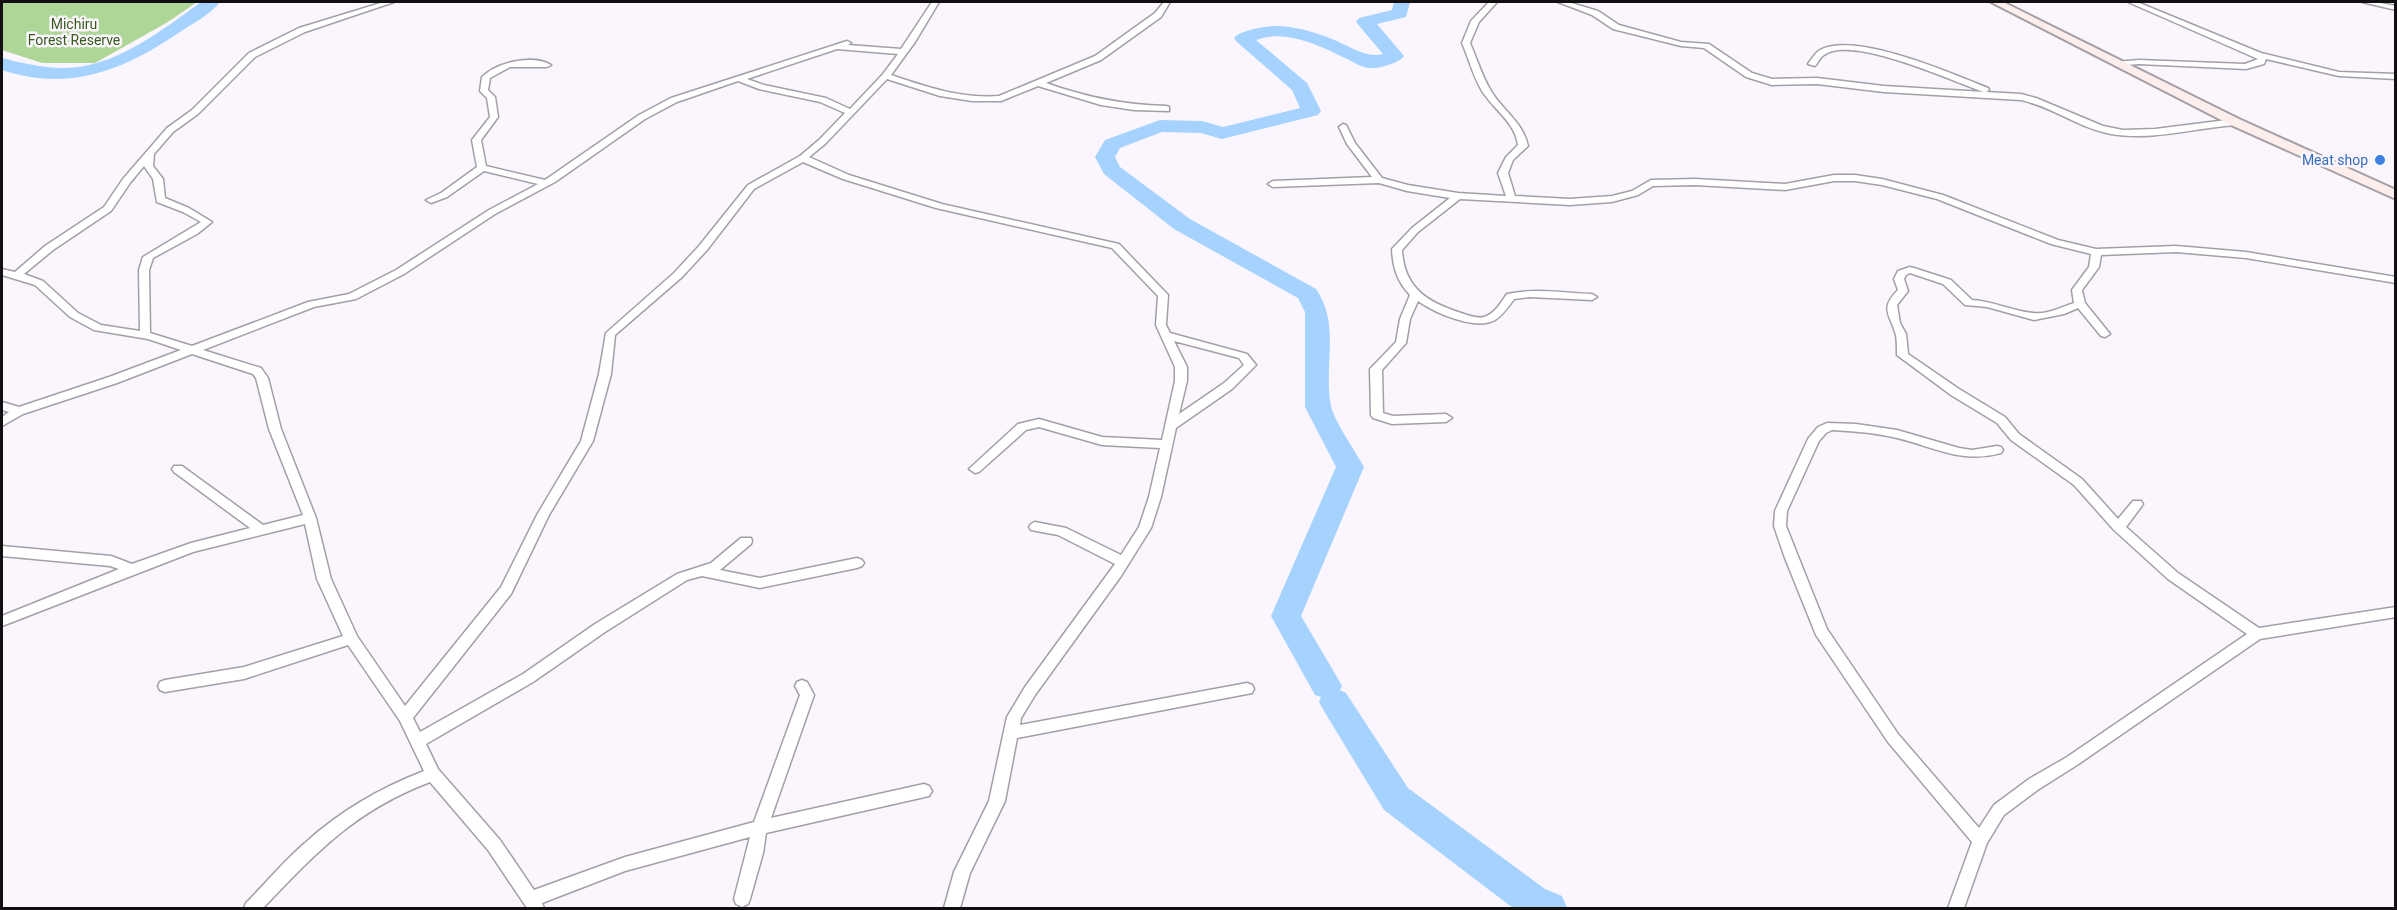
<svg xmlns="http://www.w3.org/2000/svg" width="2397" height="910" font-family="Roboto,sans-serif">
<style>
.green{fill:#aed697}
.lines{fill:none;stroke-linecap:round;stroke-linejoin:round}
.river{fill:#a5d3fe;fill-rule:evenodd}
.street-casing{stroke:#a39fa6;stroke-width:3}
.secondary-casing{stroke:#a39fa6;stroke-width:4}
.street{fill:#fff;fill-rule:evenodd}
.secondary{fill:#fdeeeb;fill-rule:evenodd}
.shop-dot{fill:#3f7fe0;stroke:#fbf6fe;stroke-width:2}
.labels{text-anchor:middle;stroke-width:5;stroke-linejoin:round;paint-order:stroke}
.far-park-label{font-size:14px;fill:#365b1c;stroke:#fbf6fe}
.far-shop-label{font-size:14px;fill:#366cbe;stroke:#fbf6fe;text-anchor:end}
</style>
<rect width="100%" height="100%" fill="#fbf6fe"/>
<path class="green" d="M2 2H197L168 22 95 63H42L2 50Z"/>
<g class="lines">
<g class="river">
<path d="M201 2H220C211 14 195 22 183 30 126 69 71 93 2 70V58C30 65 59 72 89 65 129 56 168 26 201 2Z"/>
<path d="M1394 2H1410L1406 17 1377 24 1404 56C1399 63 1379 69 1370 68 1362 68 1352 61 1345 58 1318 45 1285 29 1256 40L1307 83 1321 111 1318 115 1222 139 1201 133 1162 132 1120 148 1115 157 1120 167 1190 219 1316 289C1341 325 1323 366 1331 406 1334 421 1356 452 1364 467L1301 616 1337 677 1342 686 1340 690 1346 693 1408 788 1545 889 1562 896 1567 908H1513L1384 810 1324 711 1319 702 1321 697 1315 695 1271 616 1336 467 1305 407V312L1298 298 1174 229 1104 174 1095 157 1105 140 1160 120 1202 121 1223 127 1300 108 1292 90 1237 42 1234 38C1238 33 1244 32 1250 30 1277 21 1306 29 1332 39 1348 45 1366 59 1383 54L1356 22 1359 18 1392 10Z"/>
</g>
<defs>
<g id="street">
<path d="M384 2H394L305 32 255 57 198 114 173 132 154 154 153 166 163 179 165 198 189 208 212 222 197 234 153 258 149 270 150 333 192 346 308 302 349 294 396 270 489 210 538 184 484 171 447 197 431 203 426 200 441 193 477 167 472 140 490 117 487 98 480 91 482 77C497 62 533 54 551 65L547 67H510L490 78 488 90 495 97 498 117 481 140 486 166 545 180 639 115 671 98 847 41 851 43 848 45 901 49 932 2H939L915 42 891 75C927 87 961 99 999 96L1095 56 1155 13 1164 2H1170L1161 17 1101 60 1046 83C1085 97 1124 105 1166 106L1169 107V111L1134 110 1101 105 1038 86 1001 101H972L940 96 887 79 825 144 809 157 849 175 942 204 1119 244 1168 295 1166 325 1170 333 1247 354 1256 365 1232 389 1176 428 1161 497 1151 528 1121 576 1035 695 1021 718 1020 725 1247 683 1252 685 1254 689 1252 693 1017 738 1005 801 970 873 960 908H944L954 872 989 801 1007 717 1025 687 1115 564 1058 535 1031 530 1029 527 1031 524 1035 522 1066 528 1121 555 1139 527 1149 497 1160 448 1102 445 1039 427 1026 430 979 472 975 473 969 469 1018 424 1039 419 1102 437 1162 440 1175 381V367L1156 325 1158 296 1112 248 936 208 843 179 803 162 754 189 707 250 682 277 615 335 611 374 593 441 549 515 511 594 413 718 420 732 523 674 595 624 677 574 711 563 741 538H751L752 541 751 544 720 570 760 578 857 558 862 560 864 563 862 566 857 568 760 588 702 576 687 580 605 632 533 682 426 744 438 769 500 840 534 890 625 857 754 822 800 695 795 686 797 682 802 680 807 682 814 695 771 818 924 784 929 786 932 791 929 796 766 833 763 853 750 899 748 904 742 907 736 904 734 899 750 837 625 871 542 903 544 908H527L488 850 430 782C354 811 317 852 263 908H244L246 903C266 883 284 861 305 843 340 811 380 788 424 771L400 721 348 645 244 679 165 692 160 690 158 686 160 682 165 680 244 667 343 636 317 579 305 524 193 552 2 626V616L119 569 110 566 2 556V546L111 556 132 564 191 543 250 528 174 472 172 469 174 466H182L263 525 303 515 269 429 256 378 253 374 192 354 117 383 23 414 2 426V417L9 412 2 410V402L19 407 109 377 181 350 148 339 94 330 70 317 35 285 2 275V269L15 272 45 246 104 207 123 179 167 128 192 110 249 53 299 28ZM837 49 898 54 883 74 850 109 826 98 764 85 747 79ZM738 81 759 89 820 102 845 113 819 140 800 156 748 185 699 246 674 273 606 333 599 374 581 441 537 515 501 587 405 706 357 636 331 579 316 518 281 429 268 378 261 368 203 350 314 307 356 299 404 274 495 214 555 182 645 119 677 102ZM144 166 153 179 157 202 183 212 201 222 143 257 139 270 140 331 101 325 78 313 43 281 24 274 53 250 111 211 130 183ZM1174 341 1239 358 1244 365 1224 383 1179 414 1187 381V367Z"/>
<path d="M1489 2H1497L1479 22 1470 43C1477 59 1482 76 1491 91 1503 111 1523 122 1528 146L1513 160 1508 173 1515 196 1570 199 1612 196 1632 191 1651 180 1695 179 1785 184 1834 175H1855L1882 179 1943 195 2058 240 2096 249 2176 246 2246 252 2396 277V283L2246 258 2176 252 2101 255 2099 267 2082 290 2085 303 2110 334 2105 337 2101 336 2078 308 2064 314 2034 320 1987 307 1965 305 1943 284 1910 273 1906 275 1904 279 1908 291 1897 305 1900 323 1906 334 1908 354 1959 389 2005 417 2019 434 2082 479 2118 519 2133 501H2141L2143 504 2141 507 2126 527 2178 573 2259 628 2396 607V617L2260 639 2077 765 2039 789 2004 815 1987 843 1964 908H1948L1972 842 1888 742 1816 635 1785 558 1774 526 1775 511 1808 439 1818 427 1827 423 1856 424 1897 430 1959 448 1972 450 1997 446 2001 447 2003 450 2001 453C1961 464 1935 447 1897 438 1876 433 1854 431 1832 430L1826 433 1819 441 1787 511 1786 526 1827 629 1898 734 1979 828 1994 805 2029 779 2067 757 2247 634 2168 579 2114 530 2074 485 2011 440 1997 423 1951 395 1897 355C1897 349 1897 341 1896 335 1890 314 1879 309 1898 290L1894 279 1898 271 1910 267 1914 268 1951 280 1972 300C1993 301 2012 311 2033 313 2046 315 2062 307 2074 303L2072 290 2089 267 2091 254 2051 244 1937 199 1882 185 1855 181H1834L1785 190 1695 185 1653 186 1638 195 1612 202 1570 205 1460 199 1418 232 1402 250C1404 288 1427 302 1461 313 1468 315 1477 319 1484 317 1495 314 1501 302 1507 294 1535 288 1564 293 1592 294L1597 297 1592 300 1529 297 1514 299C1509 306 1503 315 1495 320 1476 331 1435 313 1418 301L1410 319 1406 343 1382 370 1383 413 1393 416 1446 414 1452 418 1446 422 1392 424 1373 418 1371 415 1370 369 1396 342 1400 319 1410 295C1397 281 1393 268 1392 249L1412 228 1450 198 1407 191 1379 183 1273 187 1268 184 1273 181 1372 177 1347 144 1339 127 1343 124 1346 125 1355 143 1382 178 1408 185 1458 193 1506 196 1498 173 1506 157 1518 145C1515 122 1494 110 1482 91 1473 76 1469 59 1462 43L1471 21Z"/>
<path d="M1558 2H1568L1598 11 1619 25 1681 42 1709 44 1752 73 1772 79 1817 78 1884 86 1984 92C1954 82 1851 34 1824 55 1820 57 1818 63 1815 66L1808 64C1811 60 1815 53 1820 50 1855 31 1953 74 1988 88L1989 90 1986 92 2021 94 2036 98 2103 126 2123 130 2155 129 2235 119 2239 122 2235 125C2195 128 2151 141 2111 134 2079 128 2053 107 2021 100L1884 92 1817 84 1772 85 1746 77 1704 48 1681 46 1613 29 1592 15Z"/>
<path d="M2128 2H2137L2261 53 2339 72 2396 74V79L2339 76 2266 59 2264 64 2246 69 2139 64 2115 66V62L2139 60 2245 64 2258 59Z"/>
<path d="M2362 2H2375L2396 6V10Z"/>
</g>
<path id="secondary" d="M1991 2H2003L2239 119 2396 190V199L2231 125Z"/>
</defs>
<use href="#street" class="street-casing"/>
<use href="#secondary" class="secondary-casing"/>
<use href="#street" class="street"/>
<use href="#secondary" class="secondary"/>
</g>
<circle class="shop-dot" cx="2380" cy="160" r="6"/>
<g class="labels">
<g class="far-park-label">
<text x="74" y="29">Michiru<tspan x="74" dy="16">Forest Reserve</tspan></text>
</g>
<g class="far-shop-label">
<text x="2368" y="165">Meat shop</text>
</g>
</g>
<rect width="2397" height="910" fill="none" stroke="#110f12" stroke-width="6"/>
</svg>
